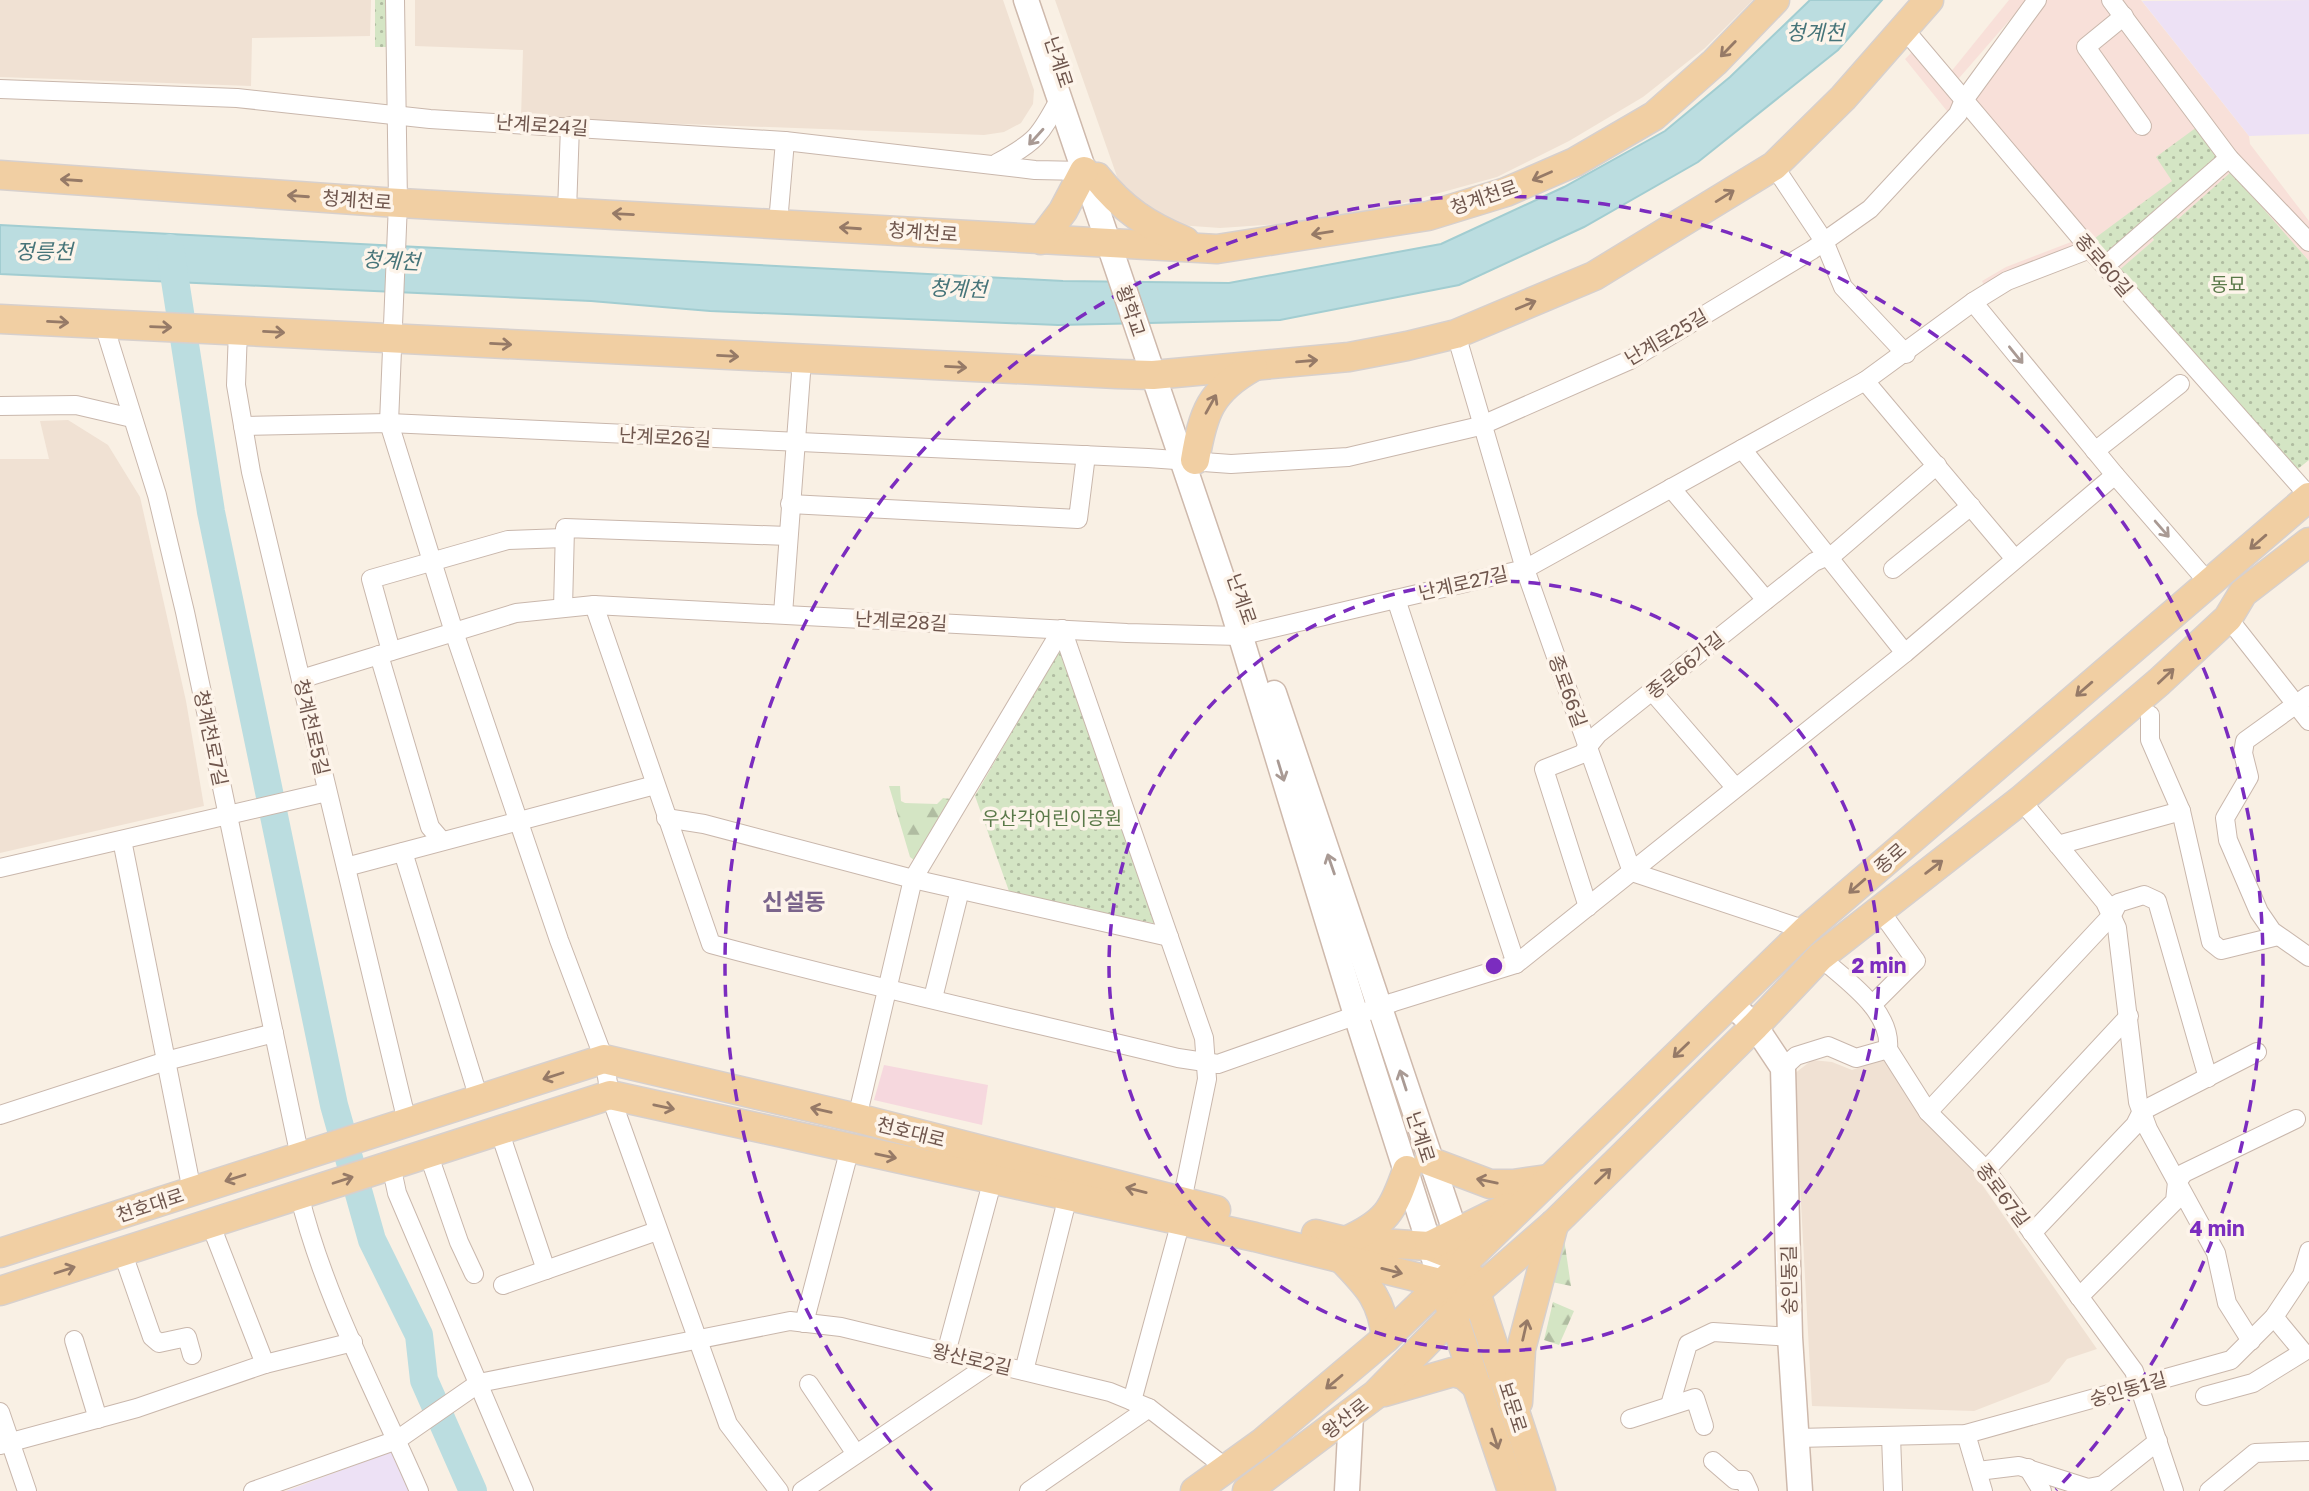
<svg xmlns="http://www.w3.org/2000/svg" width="2309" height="1491" font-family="'Golos Text','Noto Sans KR',sans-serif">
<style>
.residential{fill:#f0e1d3}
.commercial{fill:#f8e0d9}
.education{fill:#ede1f5}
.medical{fill:#f6d8de}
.forest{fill:url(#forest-firs)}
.park{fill:url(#park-dots)}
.water{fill:#bbdde0;stroke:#a2cdd1;stroke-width:2}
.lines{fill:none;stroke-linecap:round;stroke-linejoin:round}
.river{stroke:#bbdde0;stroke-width:28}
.street-casing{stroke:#c9b7ac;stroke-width:20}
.secondary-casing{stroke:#ceb9ac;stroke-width:27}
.primary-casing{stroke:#d7d0cd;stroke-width:31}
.street{stroke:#fff;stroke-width:18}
.secondary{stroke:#fff;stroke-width:24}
.primary{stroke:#f1cfa3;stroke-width:28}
.oneway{stroke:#967a67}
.oneway2{stroke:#a99a94}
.ring{fill:none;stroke:#7b2cbf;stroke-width:3.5;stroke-dasharray:12 9}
.labels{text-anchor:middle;stroke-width:7;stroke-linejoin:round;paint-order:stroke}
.street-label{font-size:19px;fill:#6f564d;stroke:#fdf4ea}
.park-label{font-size:19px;fill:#5a7949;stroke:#fdf4ea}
.water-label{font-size:21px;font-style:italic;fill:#467479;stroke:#fdf4ea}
.quarter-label{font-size:23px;font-weight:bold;fill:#7b658b;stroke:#fdf4ea}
.centre{fill:#7b2cbf;stroke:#fdf4ea;stroke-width:3.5}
.ring-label{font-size:21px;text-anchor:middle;font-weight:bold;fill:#7b2cbf;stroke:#fdf4ea;stroke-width:7;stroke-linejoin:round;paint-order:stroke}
</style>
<defs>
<pattern id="forest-firs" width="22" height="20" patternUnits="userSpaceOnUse" patternTransform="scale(1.75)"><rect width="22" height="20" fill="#d4e5c4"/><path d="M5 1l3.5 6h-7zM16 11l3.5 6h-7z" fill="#b0bca1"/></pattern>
<pattern id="park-dots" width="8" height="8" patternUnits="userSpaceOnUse" patternTransform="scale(1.75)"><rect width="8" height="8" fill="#d4e5c4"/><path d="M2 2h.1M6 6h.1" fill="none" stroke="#b0bca1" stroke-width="1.8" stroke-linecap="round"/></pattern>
</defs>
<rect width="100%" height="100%" fill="#f9f0e4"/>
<g class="residential">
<path d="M0 0H371L370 36 252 38 251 86 0 77Z"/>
<path d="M415 0H1003L1034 90 1033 104 1021 123 1004 132 984 135 521 118 523 50 415 46Z"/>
<path d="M1055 0H1753L1705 48 1643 97 1569 141 1497 177 1389 207 1295 223 1220 228 1164 224 1121 188Z"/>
<path d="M68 420 108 445 140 497 186 701 204 806 0 853V459H49L40 421Z"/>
<path d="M1884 1059 1950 1139 2097 1349 2067 1359 2049 1382 1974 1411 1812 1406 1794 1074 1812 1060 1832 1062 1852 1070Z"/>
</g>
<g class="commercial">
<path d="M2009 0H2027L1953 85 1946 78Z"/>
<path d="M2041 0H2141L2249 136 2250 144 2309 221V261L2231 173 2178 219 2173 214 2150 235 2154 240 2118 272 2130 303 2086 260 1989 296 1982 281 2006 267 2071 242 2065 223 1988 130 1964 113 1955 121 1905 59 1916 48 1965 103Z"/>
</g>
<g class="education">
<path d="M2309 0V134L2249 136 2142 1Z"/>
<path d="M393 1451 410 1491H286Z"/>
</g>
<path class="medical" d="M884 1065 988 1085 982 1125 874 1100Z"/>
<g class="forest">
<path d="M889 786H900L901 801 905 803 937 804 943 798 951 799 914 860 910 857Z"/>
<path d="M1564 1239 1571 1286 1547 1281Z"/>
<path d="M1553 1302 1574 1311 1559 1345 1544 1340Z"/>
</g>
<g class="park">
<rect x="375" y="0" width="12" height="47"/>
<path d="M2197 127 2221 157 2105 261 2087 244 2172 181 2156 157Z"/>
<path d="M2231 172 2309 261V460L2294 472 2117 272 2154 240 2150 234 2173 214 2178 219Z"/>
<path d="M1062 645 1158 924 1010 894 975 796Z"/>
</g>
<path class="water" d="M1810 0H1882L1838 50 1698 162 1584 227 1459 285 1280 320 1058 325 710 311 591 301 0 274V225L1063 281 1229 283 1441 244 1564 187 1665 131 1730 77Z"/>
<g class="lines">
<path class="river" d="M170 248 211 512 334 1105 372 1240 419 1335 424 1380 473 1491"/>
<defs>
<g id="street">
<path d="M395 0 398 203 389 423 454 632 559 940 604 1059 610 1095 728 1424 779 1491"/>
<path d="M2111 0 2229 158 2309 242"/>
<path d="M2124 16 2086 47 2142 126"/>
<path d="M1905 30 2090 249 2309 496"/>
<path d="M0 89 237 98 430 119 785 141 1035 170 1084 171"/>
<path d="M997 163C1036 142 1040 136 1060 98"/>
<path d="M1774 166 1824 241 1843 287 1906 354"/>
<path d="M567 211 570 126"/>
<path d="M778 223 785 141"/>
<path d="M2105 266 2229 158"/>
<path d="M1973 302 2115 475 2200 573 2211 580"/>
<path d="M104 325 157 495 185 612 300 1157"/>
<path d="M238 330 236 385 251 472 407 1122"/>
<path d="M1456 334 1525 569 1632 872 1806 930"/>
<path d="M1865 381 2015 559"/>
<path d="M0 406 76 405 132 418"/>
<path d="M243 426 389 423 1148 458 1231 464 1348 457 1480 426 1630 360 1812 250 1870 209 1958 114 1964 100 2037 0"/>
<path d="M1742 449 1905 653"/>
<path d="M2095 451 2180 384"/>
<path d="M1671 488 1766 600"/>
<path d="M790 504 1078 519 1086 455"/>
<path d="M1893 569 1971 506"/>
<path d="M1396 599 1516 964"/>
<path d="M594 605 711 944C866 986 1022 1020 1178 1058L1218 1064 1394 1002 1516 964 1905 653 2115 475"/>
<path d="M563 608 565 528 788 536"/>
<path d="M783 614 802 360"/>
<path d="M2228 618 2309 721"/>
<path d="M1062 629 1204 1038 1207 1079 1182 1201"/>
<path d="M391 651 371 579 508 540 564 538"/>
<path d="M379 655 430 827 442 841"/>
<path d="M301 679 516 613 594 605 1127 633 1239 636 1396 599 1525 569 1865 381 1973 302 2007 281 2090 249"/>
<path d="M1652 691 1735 787"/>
<path d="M2309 695 2245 741 2243 753 2249 777 2225 818 2228 840 2259 912 2272 931 2309 957"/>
<path d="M2150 715V740L2181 811 2211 942 2221 950 2278 936"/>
<path d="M2021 800 2105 902 2117 928 2138 1102 2148 1129 2216 1253 2227 1303 2251 1341"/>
<path d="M666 818 704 824 913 879 1169 937"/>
<path d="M122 840 192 1191"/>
<path d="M2058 845 2181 811"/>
<path d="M403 852 479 1099"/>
<path d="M346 867 655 785"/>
<path d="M0 868 327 792"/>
<path d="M1588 907 1544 769 1582 754 1598 734 1814 562 1835 553 1937 465"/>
<path d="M1820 957C1845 980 1892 1010 1888 1049L1928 1112 1986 1170 2134 1371 2174 1491"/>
<path d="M933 998 960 890"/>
<path d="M1872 1005 1916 961 1879 909"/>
<path d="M1783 1068 1796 1056 1828 1046 1856 1058 1888 1049"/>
<path d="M1928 1112 2112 915 2118 903 2144 895 2157 901 2208 1078"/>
<path d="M0 1115 166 1061 274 1033"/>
<path d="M857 1118 913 879 1062 629"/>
<path d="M499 1130 546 1270"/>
<path d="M428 1153 459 1242 474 1274"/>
<path d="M391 1165 397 1193 524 1491"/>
<path d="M1986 1170 2129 1016"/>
<path d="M299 1194C324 1297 377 1394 419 1491"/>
<path d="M210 1223 265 1364"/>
<path d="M2032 1233 2135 1125 2142 1111 2257 1052"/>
<path d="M122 1251 152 1337 159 1343 187 1337 192 1355"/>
<path d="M503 1285 657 1231"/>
<path d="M2079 1297 2175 1201 2177 1182 2184 1173 2296 1119"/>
<path d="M804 1323 850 1148"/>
<path d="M74 1340 98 1419"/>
<path d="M946 1353 993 1179"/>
<path d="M1024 1371 1068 1196"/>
<path d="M809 1384 856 1454"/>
<path d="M2205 1396 2253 1383 2303 1352 2274 1317"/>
<path d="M1132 1401 1181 1221"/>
<path d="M1670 1405 1688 1344 1713 1332 1790 1337"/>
<path d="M0 1412 27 1491"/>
<path d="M1630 1419 1695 1398 1704 1426"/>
<path d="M1966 1434 1983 1491"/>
<path d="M1891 1436 1893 1491"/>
<path d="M1797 1438 1966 1434 2231 1360 2274 1317 2302 1275 2309 1251"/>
<path d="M0 1445 137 1408 265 1364 353 1342"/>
<path d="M1713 1461 1735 1480H1744L1749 1491"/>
<path d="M2028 1468 2042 1491"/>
<path d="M1978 1471 2019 1466 2088 1488 2103 1485 2158 1441"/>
<path d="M253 1491 397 1440 479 1383 790 1321 841 1327 1110 1392 1149 1408 1226 1468"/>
<path d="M802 1491 990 1364"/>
<path d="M1029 1491 1149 1408"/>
<path d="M2209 1491 2255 1453 2309 1451"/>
</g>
<g id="secondary">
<path d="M1026 0 1229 598 1356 1015 1442 1284"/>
<path d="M1274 693 1461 1249"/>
<path d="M1730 1003 1755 1026 1783 1068 1790 1337 1800 1491"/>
<path d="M1347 1491 1351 1415"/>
</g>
<g id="primary">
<path d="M0 175 383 202 1217 249 1428 216 1506 192 1575 162 1654 116 1715 62 1775 0"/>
<path d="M1097 177C1122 209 1148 226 1185 241"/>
<path d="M1041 240 1063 211 1084 171"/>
<path d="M0 319 1117 374 1153 375 1349 357 1407 346 1456 334 1594 276 1774 166 1843 98 1929 0"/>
<path d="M1195 460C1203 413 1210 391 1253 367"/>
<path d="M1429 1161 1490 1184H1513L1548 1179"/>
<path d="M1316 1234 1345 1241 1429 1246 1465 1260"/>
<path d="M1346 1241C1386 1223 1393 1211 1407 1170"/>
<path d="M1429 1246 1508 1207"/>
<path d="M0 1253 604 1059 857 1118 1216 1210"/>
<path d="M1342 1259C1368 1286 1382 1299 1386 1338"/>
<path d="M1471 1277 1541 1491"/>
<path d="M0 1291 610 1095 1255 1237 1476 1292"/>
<path d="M1448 1301 1512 1491"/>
<path d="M1384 1392 1453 1372 1464 1375 1478 1387"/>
<path d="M1518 1402 1521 1349 1554 1224"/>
<path d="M1195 1491 1263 1442 1386 1338 1806 930 2309 497"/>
<path d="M1247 1491 1375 1395 1476 1292 1554 1224 1755 1026 1820 957 2021 800 2159 682 2228 618 2243 593 2309 542"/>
</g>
</defs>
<use href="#street" class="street-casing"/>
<use href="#secondary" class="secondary-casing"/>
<use href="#primary" class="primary-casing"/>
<use href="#street" class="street"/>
<use href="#secondary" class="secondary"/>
<use href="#primary" class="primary"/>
</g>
<defs><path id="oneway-shaft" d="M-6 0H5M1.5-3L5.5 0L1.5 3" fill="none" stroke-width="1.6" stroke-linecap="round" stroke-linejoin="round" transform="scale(1.75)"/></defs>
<g class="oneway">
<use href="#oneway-shaft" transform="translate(1728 49) rotate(134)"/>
<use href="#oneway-shaft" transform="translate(1542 176) rotate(156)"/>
<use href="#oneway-shaft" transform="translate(71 180) rotate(-176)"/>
<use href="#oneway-shaft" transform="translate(298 196) rotate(-176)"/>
<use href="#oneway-shaft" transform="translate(1725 196) rotate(-32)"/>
<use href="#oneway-shaft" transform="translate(623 214) rotate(-177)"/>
<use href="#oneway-shaft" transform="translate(850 228) rotate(-176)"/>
<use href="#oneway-shaft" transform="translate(1322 233) rotate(171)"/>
<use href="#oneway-shaft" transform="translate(1526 305) rotate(-22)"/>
<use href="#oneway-shaft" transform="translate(58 322) rotate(3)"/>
<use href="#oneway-shaft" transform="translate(161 327) rotate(2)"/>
<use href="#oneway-shaft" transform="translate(274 332) rotate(3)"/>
<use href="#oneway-shaft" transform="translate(501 344) rotate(3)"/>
<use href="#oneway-shaft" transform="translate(728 356) rotate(3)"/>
<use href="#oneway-shaft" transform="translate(1307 361) rotate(-5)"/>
<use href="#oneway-shaft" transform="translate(956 367) rotate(3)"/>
<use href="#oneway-shaft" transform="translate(1211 404) rotate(-61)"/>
<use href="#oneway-shaft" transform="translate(2258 542) rotate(139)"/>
<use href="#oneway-shaft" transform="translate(2166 676) rotate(-43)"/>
<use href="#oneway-shaft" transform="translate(2084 689) rotate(139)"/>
<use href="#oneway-shaft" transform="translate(1934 867) rotate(-37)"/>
<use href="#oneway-shaft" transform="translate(1857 886) rotate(139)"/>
<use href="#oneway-shaft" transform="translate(1681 1050) rotate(136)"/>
<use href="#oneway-shaft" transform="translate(553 1076) rotate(162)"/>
<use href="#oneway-shaft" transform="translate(664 1107) rotate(12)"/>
<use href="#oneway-shaft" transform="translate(821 1110) rotate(-167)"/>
<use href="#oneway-shaft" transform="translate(886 1156) rotate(12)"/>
<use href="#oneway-shaft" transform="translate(1603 1176) rotate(-44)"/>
<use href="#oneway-shaft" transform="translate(235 1178) rotate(162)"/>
<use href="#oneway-shaft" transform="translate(343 1180) rotate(-18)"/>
<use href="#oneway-shaft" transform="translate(1487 1181) rotate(-168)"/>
<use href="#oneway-shaft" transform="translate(1136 1190) rotate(-166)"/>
<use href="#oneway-shaft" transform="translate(65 1270) rotate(-18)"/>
<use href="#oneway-shaft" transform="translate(1392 1271) rotate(14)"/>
<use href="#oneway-shaft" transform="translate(1525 1330) rotate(-77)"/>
<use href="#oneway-shaft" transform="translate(1334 1382) rotate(140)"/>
<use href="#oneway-shaft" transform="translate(1495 1439) rotate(72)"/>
</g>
<g class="oneway2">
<use href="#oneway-shaft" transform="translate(1036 137) rotate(132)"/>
<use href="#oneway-shaft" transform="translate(2016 355) rotate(51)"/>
<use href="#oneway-shaft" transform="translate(2162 529) rotate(49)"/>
<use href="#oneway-shaft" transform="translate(1281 771) rotate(73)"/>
<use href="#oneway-shaft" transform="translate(1331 864) rotate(-109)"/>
<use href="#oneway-shaft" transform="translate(1403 1080) rotate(-108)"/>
</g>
<g class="ring">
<circle cx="1494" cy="966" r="385"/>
<path d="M932 1490A769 769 0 1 1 2056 1490"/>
</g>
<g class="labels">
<g class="street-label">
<text transform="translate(1059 62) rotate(72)" y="7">난계로</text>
<text transform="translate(542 125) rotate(4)" y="7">난계로24길</text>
<text transform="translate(1484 197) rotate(-19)" y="7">청계천로</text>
<text transform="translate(357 200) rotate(4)" y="7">청계천로</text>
<text transform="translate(923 232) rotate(4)" y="7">청계천로</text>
<text transform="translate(2104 265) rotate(49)" y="7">종로60길</text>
<text transform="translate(1131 311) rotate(71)" y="7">황학교</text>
<text transform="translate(1666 337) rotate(-30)" y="7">난계로25길</text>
<text transform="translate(665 437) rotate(3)" y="7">난계로26길</text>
<text transform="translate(1463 583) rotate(-13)" y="7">난계로27길</text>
<text transform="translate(1242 599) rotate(71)" y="7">난계로</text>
<text transform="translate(901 621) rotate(3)" y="7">난계로28길</text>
<text transform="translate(1685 665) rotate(-39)" y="7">종로66가길</text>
<text transform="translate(1568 691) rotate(70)" y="7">종로66길</text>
<text transform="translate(312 727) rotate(77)" y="7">청계천로5길</text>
<text transform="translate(211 738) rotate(78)" y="7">청계천로7길</text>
<text transform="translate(1890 858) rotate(-41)" y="7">종로</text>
<text transform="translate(911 1132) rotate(14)" y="7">천호대로</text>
<text transform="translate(1421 1137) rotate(72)" y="7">난계로</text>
<text transform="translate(2003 1195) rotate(53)" y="7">종로67길</text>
<text transform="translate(150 1205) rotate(-18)" y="7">천호대로</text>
<text transform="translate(1789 1280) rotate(-91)" y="7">숭인동길</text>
<text transform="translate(972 1359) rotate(13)" y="7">왕산로2길</text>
<text transform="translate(2128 1389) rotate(-16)" y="7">숭인동1길</text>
<text transform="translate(1513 1407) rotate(72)" y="7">보문로</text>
<text transform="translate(1345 1418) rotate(-38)" y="7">왕산로</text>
</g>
<g class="park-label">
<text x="2228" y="291">동묘</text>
<text x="1052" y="825">우산각어린이공원</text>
</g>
<g class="water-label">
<text x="1815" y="40">청계천</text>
<text x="44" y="259">정릉천</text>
<text transform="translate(391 261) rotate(3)" y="7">청계천</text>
<text transform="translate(958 289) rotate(2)" y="7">청계천</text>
</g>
<g class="quarter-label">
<text x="794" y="910">신설동</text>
</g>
</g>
<circle cx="1494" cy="966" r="10" class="centre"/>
<g class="ring-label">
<text x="1879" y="973">2 min</text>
<text x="2217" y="1236">4 min</text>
</g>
</svg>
